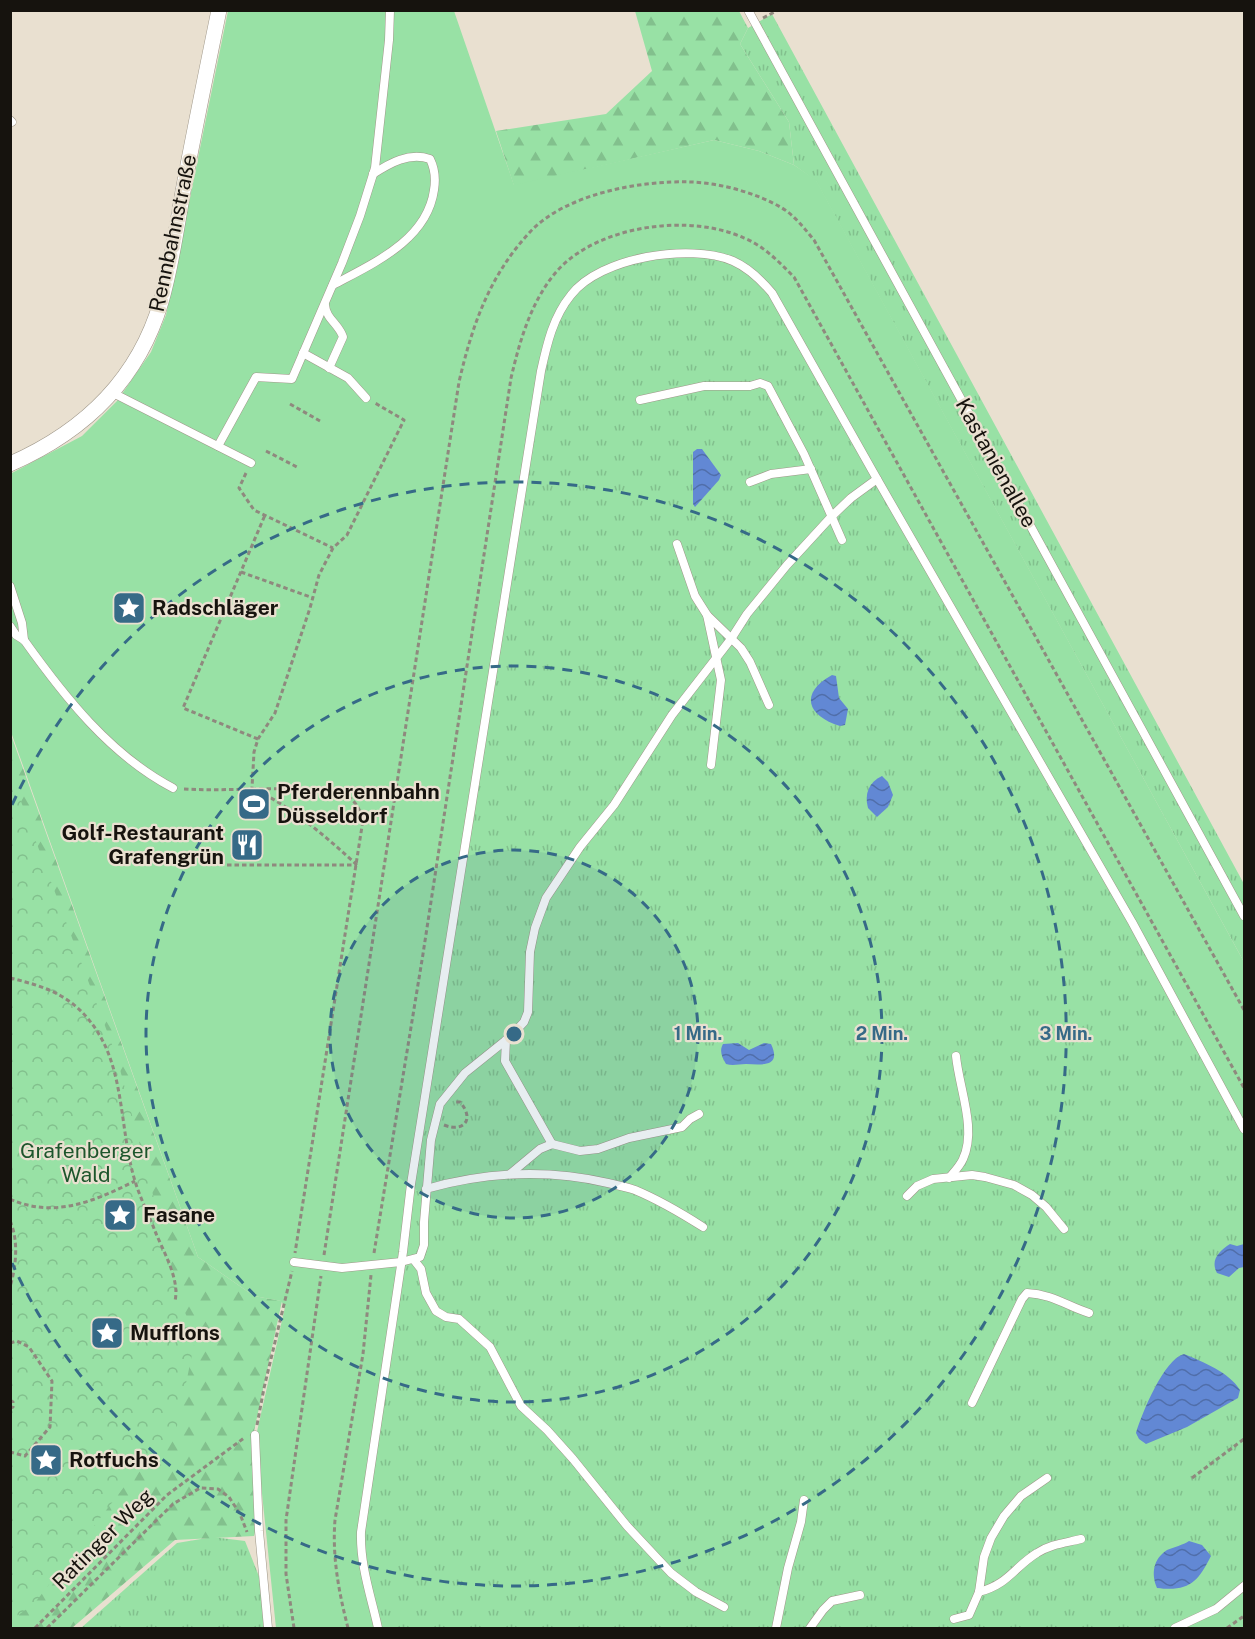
<svg xmlns="http://www.w3.org/2000/svg" width="1255" height="1639" font-family="'Public Sans',sans-serif">
<style>
.grass{fill:url(#grass-tufts)}
.forest{fill:url(#forest-firs)}
.park{fill:url(#park-crowns)}
.pitch{fill:#98e1a5}
.water{fill:url(#water-waves)}
.lines{fill:none;stroke-linecap:round;stroke-linejoin:round}
.service-casing{stroke:#9f9789;stroke-width:9}
.minor-casing{stroke:#9f9789;stroke-width:16}
.path{stroke:#8f897e;stroke-width:3;stroke-dasharray:4.5 3;stroke-linecap:butt}
.service{stroke:#fff;stroke-width:8}
.minor{stroke:#fff;stroke-width:15}
.ring{fill:none;stroke:#366a87;stroke-width:3;stroke-dasharray:10 8}
.labels{text-anchor:middle;stroke-width:4.5;stroke-linejoin:round;paint-order:stroke}
.street-label{font-size:21px;fill:#16130e;stroke:#e9e0d0}
.poi-label{font-size:21px;font-weight:bold;fill:#16130e;stroke:#e9e0d0;text-anchor:start}
.park-label{font-size:21px;fill:#1d562c;stroke:#e9e0d0}
.centre{fill:#366a87;stroke:#e9e0d0;stroke-width:3}
.ring-label{font-size:18px;text-anchor:middle;font-weight:bold;fill:#366a87;stroke:#e9e0d0;stroke-width:4.5;stroke-linejoin:round;paint-order:stroke}
</style>
<defs>
<pattern id="grass-tufts" width="24" height="20" patternUnits="userSpaceOnUse" patternTransform="scale(1.5)"><rect width="24" height="20" fill="#98e1a5"/><path d="M3 7l-1-3M5 7V3M7 7l1-3M15 17l-1-3M17 17v-4M19 17l1-3" fill="none" stroke="#82c08d"/></pattern>
<pattern id="forest-firs" width="22" height="20" patternUnits="userSpaceOnUse" patternTransform="scale(1.5)"><rect width="22" height="20" fill="#98e1a5"/><path d="M5 1l3.5 6h-7zM16 11l3.5 6h-7z" fill="#82c08d"/></pattern>
<pattern id="park-crowns" width="20" height="18" patternUnits="userSpaceOnUse" patternTransform="scale(1.5)"><rect width="20" height="18" fill="#98e1a5"/><path d="M2 6a3 3 0 1 1 6 0M12 15a3 3 0 1 1 6 0" fill="none" stroke="#82c08d"/></pattern>
<pattern id="water-waves" width="16" height="10" patternUnits="userSpaceOnUse" patternTransform="scale(1.5)"><rect width="16" height="10" fill="#6288d4"/><path d="M0 5q4-4 8 0t8 0" fill="none" stroke="#506eaa"/></pattern>
</defs>
<rect width="100%" height="100%" fill="#e9e0d0"/>
<g class="grass">
<path d="M772 14 1244 884V962L816 181 794 165 789 122 740 44 748 28Z"/>
<path d="M681 254 733 261 761 280 1132 922 1244 1129V1586L1233 1597 1175 1628H378L361 1551 401 1262 547 341 572 294 611 268Z"/>
<path d="M213 1537 245 1541 260 1579 264 1628H81L177 1543Z"/>
</g>
<g class="forest">
<path d="M635 11H739L748 28 740 44 789 122 794 165 759 151 714 140 514 186 496 131 606 114 652 71Z"/>
<path d="M10 732 198 1257 254 1296 282 1301 253 1436 256 1528 254 1536 175 1540 72 1628H11Z"/>
</g>
<path class="park" d="M10 772 117 1058 182 1305 193 1332 194 1345 175 1436 124 1487 34 1604 11 1620Z"/>
<g class="pitch">
<path d="M228 11H454L514 185 714 140 759 151 794 165 816 180 1244 962V1129L1132 922 772 293 733 261 681 254 611 268 572 294 547 341 459 877 361 1532 378 1628H276L256 1436 285 1307 281 1301 254 1296 198 1257 11 732 10 474 82 436 117 401 151 352 166 315Z"/>
<path d="M1244 1586V1628H1175L1192 1622Z"/>
</g>
<g class="water">
<path d="M697 449H702L721 475 719 480 695 507 693 504V452Z"/>
<path d="M832 675 836 676 839 698 848 709 845 725 840 726C807 716 799 693 832 675Z"/>
<path d="M882 776 888 782 893 795 888 807 877 817 868 808C864 794 869 782 882 776Z"/>
<path d="M738 1043 749 1050 764 1043 771 1044C782 1067 762 1065 746 1064 739 1064 733 1066 726 1064 722 1057 719 1051 723 1044Z"/>
<path d="M1230 1244 1237 1246 1244 1244V1267L1239 1268 1229 1277 1217 1273C1210 1260 1219 1251 1230 1244Z"/>
<path d="M1184 1354C1203 1362 1229 1372 1240 1390L1238 1398 1187 1427 1146 1444 1139 1439 1136 1433C1142 1413 1164 1359 1184 1354Z"/>
<path d="M1189 1541 1202 1545 1211 1556C1198 1582 1189 1592 1157 1588 1151 1574 1153 1559 1167 1550 1174 1547 1183 1545 1189 1541Z"/>
</g>
<g class="lines">
<defs>
<g id="service">
<path d="M748 10 1244 916"/>
<path d="M10 120 12 122"/>
<path d="M333 285C374 263 427 240 434 190 436 178 435 169 430 159 409 152 390 163 373 174"/>
<path d="M325 305C326 319 339 324 343 337L329 368"/>
<path d="M303 353 348 378 366 398"/>
<path d="M111 392 251 463"/>
<path d="M640 400 704 386H750L760 383 768 386 804 454 842 540"/>
<path d="M218 446 256 377 292 379 342 263 360 216 375 168 389 40 390 10"/>
<path d="M750 482 771 474 811 469"/>
<path d="M677 544 695 596 707 615"/>
<path d="M10 586 22 623 24 640"/>
<path d="M10 626 16 635 24 640C64 696 110 755 173 788"/>
<path d="M711 765 721 680 707 615 741 648 750 662 769 705"/>
<path d="M506 1040 505 1061 552 1144"/>
<path d="M510 1174 540 1149 552 1144 580 1151 598 1149 629 1138 682 1127 690 1119 699 1114"/>
<path d="M949 1178C954 1172 960 1166 963 1159 977 1129 959 1088 956 1056"/>
<path d="M426 1189C486 1172 548 1169 608 1183 617 1185 626 1187 635 1190 659 1200 681 1213 703 1227"/>
<path d="M907 1196 917 1186 933 1179 972 1175 985 1177 1014 1185 1032 1195 1046 1207 1064 1229"/>
<path d="M414 1260 421 1269 426 1293 436 1311 446 1317 459 1319 490 1347 521 1406 547 1430 573 1459 627 1526 671 1573 696 1592 724 1607"/>
<path d="M294 1262 342 1268 401 1262 420 1257 424 1245V1222L431 1140 440 1104 465 1073 511 1036 524 1022 528 1012 530 952 535 928 546 898 580 847 614 805 672 715 731 639 747 614 787 565 831 517 851 498 877 479"/>
<path d="M972 1403 1022 1299 1027 1293C1052 1294 1067 1306 1089 1313"/>
<path d="M255 1435 259 1531 268 1628"/>
<path d="M979 1592C1009 1584 1014 1567 1037 1553 1051 1544 1065 1543 1081 1539"/>
<path d="M954 1619 969 1615 979 1592 984 1557 991 1538 1004 1516 1021 1496 1047 1478"/>
<path d="M378 1628C371 1596 360 1566 361 1532L403 1252 411 1184 541 371C547 344 553 317 571 295 600 257 690 243 733 261 749 268 761 280 772 293L877 479 1132 922 1244 1129"/>
<path d="M776 1628 788 1568 801 1522 804 1500"/>
<path d="M810 1628 823 1610 832 1601 860 1595"/>
<path d="M1175 1628 1216 1609 1244 1586"/>
</g>
<path id="minor" d="M10 464C83 432 138 380 161 302 172 265 177 224 184 186 195 127 207 69 219 10"/>
</defs>
<use href="#service" class="service-casing"/>
<use href="#minor" class="minor-casing"/>
<g class="path">
<path d="M763 18 778 10"/>
<path d="M290 404 320 421"/>
<path d="M266 451 297 467"/>
<path d="M246 473 239 488 254 510 333 548"/>
<path d="M241 572 313 598"/>
<path d="M258 739 183 708 265 515"/>
<path d="M184 789C221 791 258 788 295 789 311 789 330 787 345 795 355 799 360 810 363 820L295 1253"/>
<path d="M227 865H357"/>
<path d="M357 865C324 835 292 807 252 788L254 752 258 739 275 713 310 608 319 575 333 548 347 535 404 420 375 403"/>
<path d="M10 978C48 987 75 997 97 1031 125 1074 120 1133 135 1181 140 1198 149 1215 155 1231 163 1251 180 1279 175 1301"/>
<path d="M444 1125C464 1133 475 1119 460 1102H456"/>
<path d="M10 1199C54 1219 95 1201 135 1181"/>
<path d="M10 1221C19 1241 16 1267 10 1287"/>
<path d="M374 1253 423 954 511 378C520 340 531 301 557 271 598 225 690 213 744 238 764 246 779 262 794 277L1244 1088"/>
<path d="M324 1255 459 382C472 326 489 276 530 232 565 194 641 180 691 182 720 183 757 193 782 208 795 216 804 228 814 240L1244 1010"/>
<path d="M10 1343 17 1341 29 1347 52 1381 50 1427 25 1456 10 1452"/>
<path d="M10 1400 13 1402V1407L10 1408"/>
<path d="M257 1425 264 1388 292 1271"/>
<path d="M1192 1478 1244 1439"/>
<path d="M35 1628 167 1495 244 1438"/>
<path d="M47 1628 173 1504 200 1488 218 1489 229 1497 240 1514 247 1532"/>
<path d="M294 1628 286 1574V1520L321 1276"/>
<path d="M348 1628C339 1593 332 1557 335 1520L363 1354 371 1275"/>
<path d="M1227 1628 1244 1616"/>
</g>
<use href="#service" class="service"/>
<use href="#minor" class="minor"/>
</g>
<circle cx="514" cy="1034" r="184" fill="#366a87" fill-opacity=".12"/>
<g class="ring">
<circle cx="514" cy="1034" r="184"/>
<circle cx="514" cy="1034" r="368"/>
<path d="M12 805A552 552 0 1 1 12 1263"/>
</g>
<defs>
<symbol id="sight-square" viewBox="-11 -11 22 22"><rect x="-9" y="-9" width="18" height="18" rx="4" fill="#366a87" stroke="#e9e0d0"/><path d="M0-6L1.8-2.2L6-1.7L2.9 1.2L3.7 5.4L0 3.3L-3.7 5.4L-2.9 1.2L-6-1.7L-1.8-2.2Z" fill="#fff"/></symbol>
<symbol id="stadium-square" viewBox="-11 -11 22 22"><rect x="-9" y="-9" width="18" height="18" rx="4" fill="#366a87" stroke="#e9e0d0"/><path d="M0-5a6.5 5 0 1 0 0 10a6.5 5 0 1 0 0-10ZM-3.5-1.8h7v3.6h-7Z" fill="#fff"/></symbol>
<symbol id="restaurant-square" viewBox="-11 -11 22 22"><rect x="-9" y="-9" width="18" height="18" rx="4" fill="#366a87" stroke="#e9e0d0"/><path d="M-5-6h1v4h1v-4h1v4h1v-4h1v5L-1.5 .5V6h-2V.5L-5-1ZM5-6V6H3V1.5H1.5Q1.5-4 5-6Z" fill="#fff"/></symbol>
</defs>
<g fill-rule="evenodd">
<use href="#sight-square" x="110" y="589" width="38" height="38"/>
<use href="#stadium-square" x="235" y="785" width="38" height="38"/>
<use href="#restaurant-square" x="228" y="826" width="38" height="38"/>
<use href="#sight-square" x="101" y="1196" width="38" height="38"/>
<use href="#sight-square" x="88" y="1314" width="38" height="38"/>
<use href="#sight-square" x="27" y="1441" width="38" height="38"/>
</g>
<g class="labels">
<g class="street-label">
<text transform="translate(173 233) rotate(-78)" y="7">Rennbahnstraße</text>
<text transform="translate(996 463) rotate(61)" y="7">Kastanienallee</text>
<text transform="translate(103 1539) rotate(-45)" y="7">Ratinger Weg</text>
</g>
<g class="poi-label">
<text x="152" y="615">Radschläger</text>
<text x="277" y="799">Pferderennbahn<tspan x="277" dy="24">Düsseldorf</tspan></text>
<text x="224" y="840" text-anchor="end">Golf-Restaurant<tspan x="224" dy="24">Grafengrün</tspan></text>
<text x="143" y="1222">Fasane</text>
<text x="130" y="1340">Mufflons</text>
<text x="69" y="1467">Rotfuchs</text>
</g>
<g class="park-label">
<text x="86" y="1158">Grafenberger<tspan x="86" dy="24">Wald</tspan></text>
</g>
</g>
<circle cx="514" cy="1034" r="9" class="centre"/>
<g class="ring-label">
<text x="698" y="1040">1 Min.</text>
<text x="882" y="1040">2 Min.</text>
<text x="1066" y="1040">3 Min.</text>
</g>
<rect width="1255" height="1639" fill="none" stroke="#16130e" stroke-width="24"/>
</svg>
